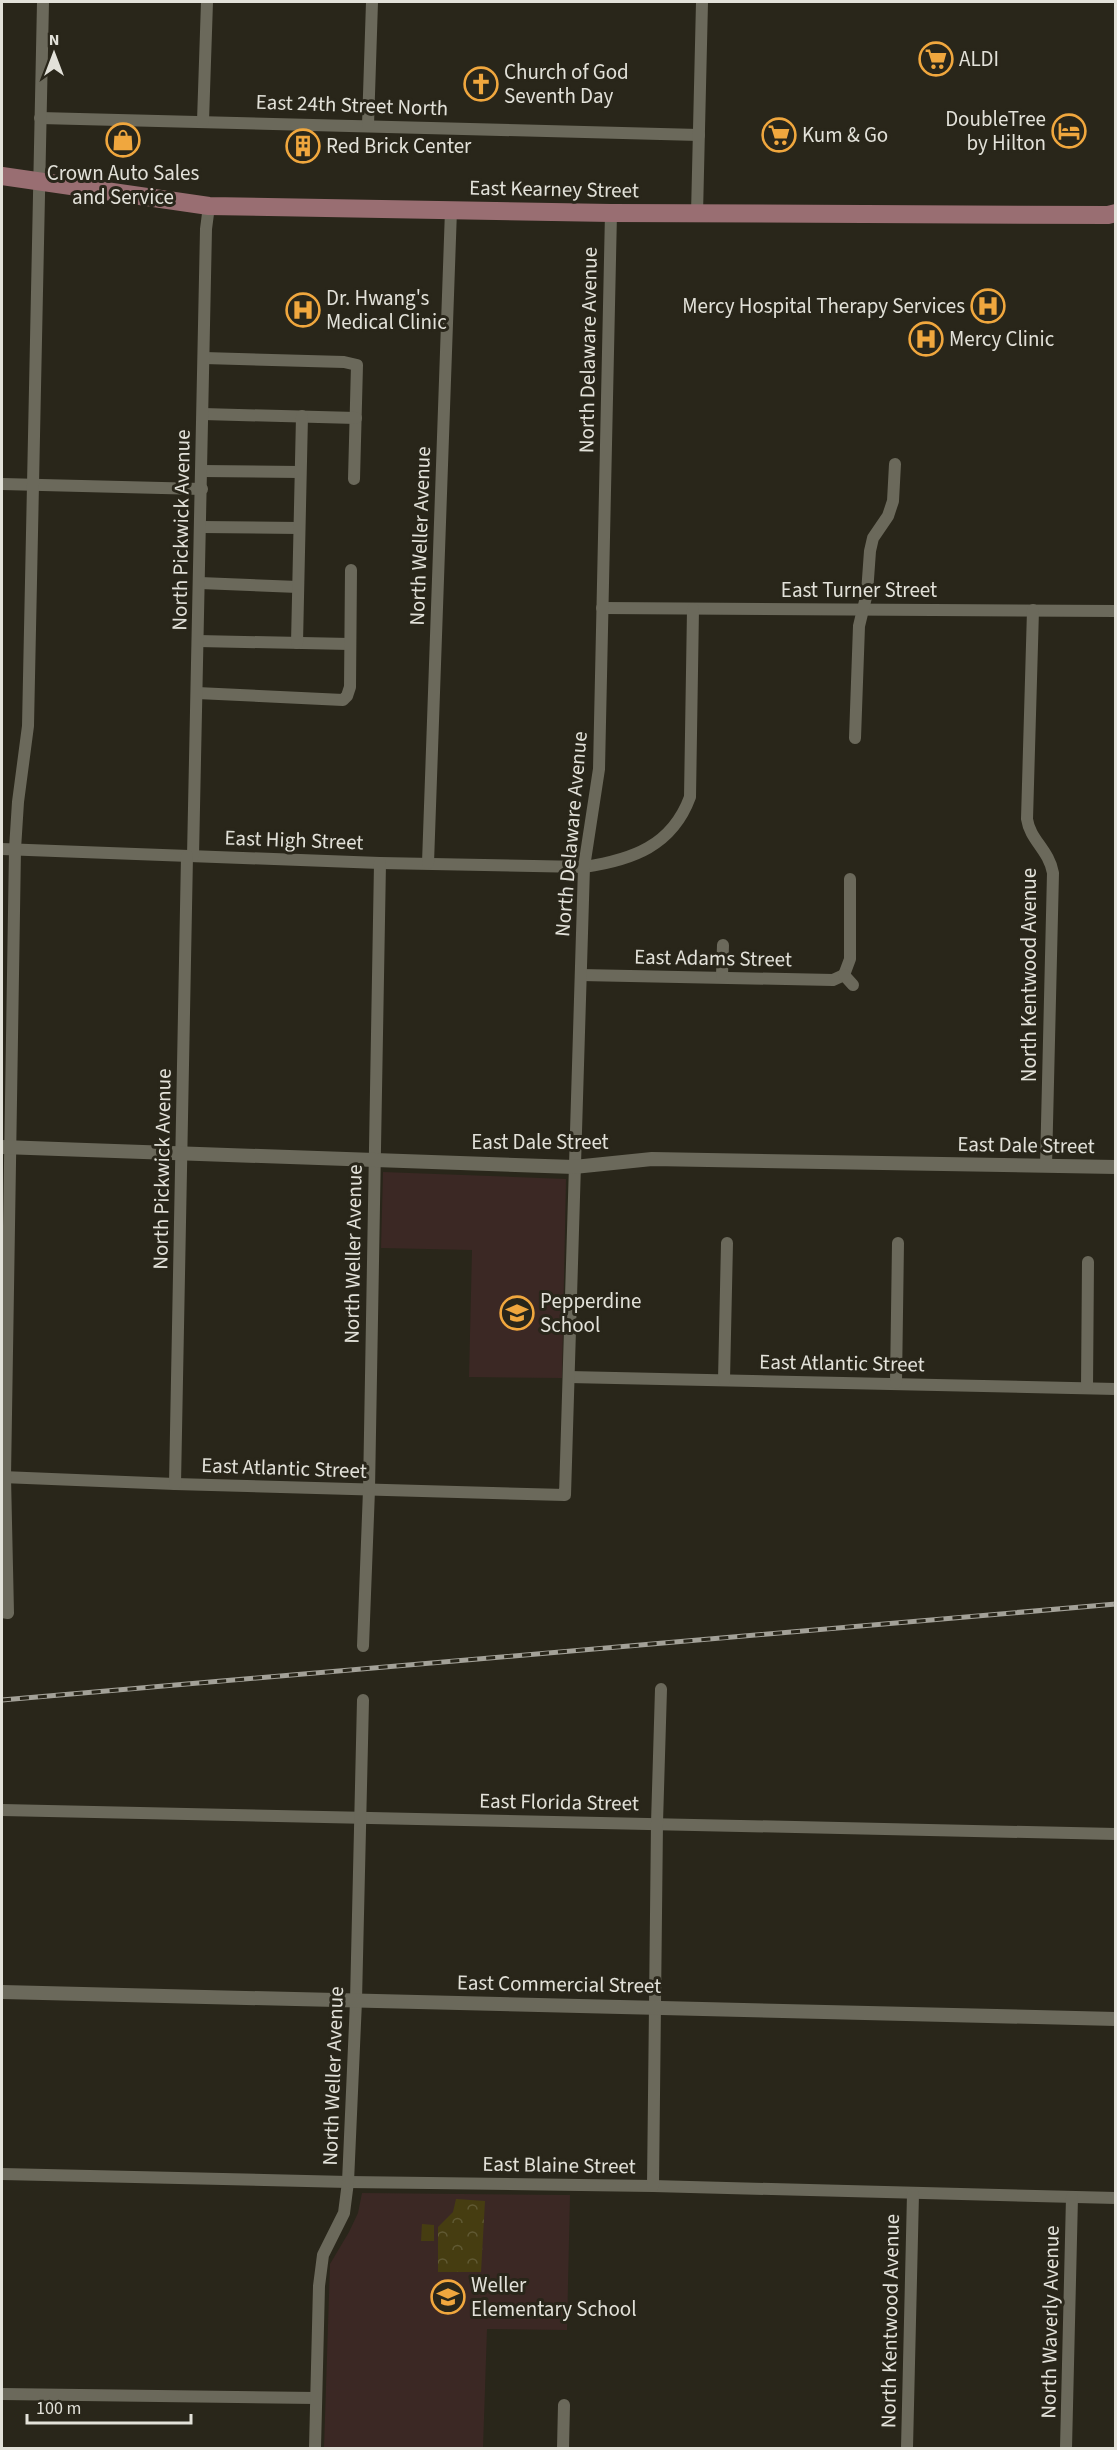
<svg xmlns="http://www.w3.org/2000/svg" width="1117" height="2450" font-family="'Source Sans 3',sans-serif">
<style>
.education{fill:#3b2824}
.forest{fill:url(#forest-crowns)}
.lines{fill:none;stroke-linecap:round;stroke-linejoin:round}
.minor{stroke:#6b695b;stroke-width:12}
.tertiary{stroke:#6b695b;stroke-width:14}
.primary{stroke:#996e72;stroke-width:18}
.rail-casing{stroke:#a3a198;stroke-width:5}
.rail{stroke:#29261a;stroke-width:3;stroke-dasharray:9;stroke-linecap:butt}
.labels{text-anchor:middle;stroke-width:6;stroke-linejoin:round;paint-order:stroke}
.poi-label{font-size:21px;fill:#e2e1d9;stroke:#29261a;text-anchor:start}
.street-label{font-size:21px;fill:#e2e1d9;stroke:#29261a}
</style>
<defs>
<pattern id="forest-crowns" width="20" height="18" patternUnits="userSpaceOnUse" patternTransform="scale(1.5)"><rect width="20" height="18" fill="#463d11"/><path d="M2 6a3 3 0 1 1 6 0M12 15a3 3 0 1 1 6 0" fill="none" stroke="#605933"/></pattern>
</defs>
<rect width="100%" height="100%" fill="#29261a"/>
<g class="education">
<path d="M383 1172 566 1179 562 1378 469 1377 472 1250 381 1248Z"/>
<path d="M362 2193 570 2195 567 2330 487 2329 483 2448H324L330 2264 349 2232 358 2213Z"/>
</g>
<g class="forest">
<path d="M456 2199 485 2201 481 2272H438V2227L453 2212Z"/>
<path d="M422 2224 434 2225V2241H421Z"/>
</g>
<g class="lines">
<g class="minor">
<path d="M40 118 699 135"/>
<path d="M203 121 207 2"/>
<path d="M368 125 372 2"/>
<path d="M697 214 702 2"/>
<path d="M204 358 344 362 357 365 354 479"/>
<path d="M203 414 356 418"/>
<path d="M202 471 300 472"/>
<path d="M2 484 202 489"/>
<path d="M201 527 299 528"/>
<path d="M200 583 298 587"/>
<path d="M602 608 1116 611"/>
<path d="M1033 610 1027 819C1030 840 1049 850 1053 873L1046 1166"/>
<path d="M198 641 350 644"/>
<path d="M297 643 302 416"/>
<path d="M197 693 343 700 347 696 350 687 351 570"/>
<path d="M855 738 859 626 867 593 870 551 873 538 888 516 893 501 895 464"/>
<path d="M2 849 380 863 584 867C632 860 672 846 690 797L693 609"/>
<path d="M193 856 206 229 209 206"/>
<path d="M428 863 451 210"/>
<path d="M581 975 833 980 844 975"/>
<path d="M844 975 850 959V879"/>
<path d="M844 975 853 985"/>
<path d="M722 976 723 945"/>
<path d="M569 1377 1116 1389"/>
<path d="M724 1380 727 1243"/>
<path d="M896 1383 898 1243"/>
<path d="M1087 1388 1088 1262"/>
<path d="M2 1477 175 1484 565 1495 584 867 599 769 611 213"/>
<path d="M175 1484 187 856"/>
<path d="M2 1612 8 1613 5 1477 15 849 18 802 28 726 43 2"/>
<path d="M363 1646 369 1490 380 863"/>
<path d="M2 1810 1116 1834"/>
<path d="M2 2174 348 2182 653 2186 1116 2198"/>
<path d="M653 2186 657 1823 661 1689"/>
<path d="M2 2394 316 2398"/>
<path d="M315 2448 319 2286 323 2255 344 2213 348 2182 356 2001 363 1700"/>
<path d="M563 2448 564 2405"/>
<path d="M907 2448 913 2194"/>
<path d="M1066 2448 1072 2197"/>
</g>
<g class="tertiary">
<path d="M2 1147 574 1167 652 1159 1116 1167"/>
<path d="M2 1992 1116 2019"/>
</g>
<path class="primary" d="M2 176 209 206 611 213 1108 215 1116 213"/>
<defs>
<path id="rail" d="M2 1700 1116 1604"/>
</defs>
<use href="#rail" class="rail-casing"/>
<use href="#rail" class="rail"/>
</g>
<defs>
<symbol id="supermarket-ring" viewBox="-11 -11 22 22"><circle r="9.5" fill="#29261a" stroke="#f0a73e" stroke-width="1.5"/><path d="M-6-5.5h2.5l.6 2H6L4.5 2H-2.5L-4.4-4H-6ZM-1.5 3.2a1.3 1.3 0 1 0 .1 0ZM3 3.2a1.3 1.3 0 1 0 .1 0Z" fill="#f0a73e"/></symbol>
<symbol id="church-ring" viewBox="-11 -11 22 22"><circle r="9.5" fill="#29261a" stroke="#f0a73e" stroke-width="1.5"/><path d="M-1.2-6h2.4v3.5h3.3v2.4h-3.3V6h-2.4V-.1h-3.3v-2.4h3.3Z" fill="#f0a73e"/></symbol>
<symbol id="hotel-ring" viewBox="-11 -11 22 22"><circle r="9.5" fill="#29261a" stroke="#f0a73e" stroke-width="1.5"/><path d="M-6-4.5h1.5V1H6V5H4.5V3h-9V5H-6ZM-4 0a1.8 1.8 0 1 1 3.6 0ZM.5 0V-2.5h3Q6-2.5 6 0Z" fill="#f0a73e"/></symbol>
<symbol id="shop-ring" viewBox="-11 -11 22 22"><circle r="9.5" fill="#29261a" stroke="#f0a73e" stroke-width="1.5"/><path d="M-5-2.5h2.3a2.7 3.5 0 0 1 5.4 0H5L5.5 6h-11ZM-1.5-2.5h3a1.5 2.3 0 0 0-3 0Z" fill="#f0a73e"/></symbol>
<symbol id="building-ring" viewBox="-11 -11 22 22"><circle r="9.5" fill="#29261a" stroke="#f0a73e" stroke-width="1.5"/><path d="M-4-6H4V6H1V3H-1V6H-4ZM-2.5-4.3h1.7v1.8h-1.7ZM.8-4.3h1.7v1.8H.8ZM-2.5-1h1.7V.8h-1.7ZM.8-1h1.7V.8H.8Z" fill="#f0a73e"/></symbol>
<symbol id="hospital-ring" viewBox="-11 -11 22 22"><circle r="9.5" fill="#29261a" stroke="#f0a73e" stroke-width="1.5"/><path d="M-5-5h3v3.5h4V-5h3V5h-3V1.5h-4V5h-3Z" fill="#f0a73e"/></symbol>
<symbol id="school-ring" viewBox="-11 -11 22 22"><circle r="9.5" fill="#29261a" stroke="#f0a73e" stroke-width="1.5"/><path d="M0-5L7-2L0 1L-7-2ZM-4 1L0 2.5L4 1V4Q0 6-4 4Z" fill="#f0a73e"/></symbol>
</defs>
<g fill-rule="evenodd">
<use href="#supermarket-ring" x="917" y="40" width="38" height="38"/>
<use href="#church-ring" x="462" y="65" width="38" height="38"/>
<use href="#hotel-ring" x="1050" y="112" width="38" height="38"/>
<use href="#supermarket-ring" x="760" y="116" width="38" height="38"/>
<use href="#shop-ring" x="104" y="121" width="38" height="38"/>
<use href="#building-ring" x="284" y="127" width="38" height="38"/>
<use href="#hospital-ring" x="969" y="287" width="38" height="38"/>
<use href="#hospital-ring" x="284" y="291" width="38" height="38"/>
<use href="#hospital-ring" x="907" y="320" width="38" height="38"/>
<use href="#school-ring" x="498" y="1294" width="38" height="38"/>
<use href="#school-ring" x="429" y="2278" width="38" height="38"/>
</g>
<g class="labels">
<g class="poi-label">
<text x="959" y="66">ALDI</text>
<text x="504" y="79">Church of God<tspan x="504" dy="24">Seventh Day</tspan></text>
<text x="1046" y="126" text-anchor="end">DoubleTree<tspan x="1046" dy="24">by Hilton</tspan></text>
<text x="802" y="142">Kum &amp; Go</text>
<text x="326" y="153">Red Brick Center</text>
<text x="123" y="180" text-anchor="middle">Crown Auto Sales<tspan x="123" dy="24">and Service</tspan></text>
<text x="326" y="305">Dr. Hwang's<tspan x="326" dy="24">Medical Clinic</tspan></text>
<text x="965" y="313" text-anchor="end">Mercy Hospital Therapy Services</text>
<text x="949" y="346">Mercy Clinic</text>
<text x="540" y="1308">Pepperdine<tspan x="540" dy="24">School</tspan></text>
<text x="471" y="2292">Weller<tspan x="471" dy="24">Elementary School</tspan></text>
</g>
<g class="street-label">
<text transform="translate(352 105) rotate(2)" y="7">East 24th Street North</text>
<text transform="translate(554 189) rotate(1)" y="7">East Kearney Street</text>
<text transform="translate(588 350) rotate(-89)" y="7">North Delaware Avenue</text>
<text transform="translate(181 530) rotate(-89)" y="7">North Pickwick Avenue</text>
<text transform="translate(420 536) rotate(-88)" y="7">North Weller Avenue</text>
<text x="859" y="597">East Turner Street</text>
<text transform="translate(571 834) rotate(-85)" y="7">North Delaware Avenue</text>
<text transform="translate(294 840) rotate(2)" y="7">East High Street</text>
<text transform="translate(713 958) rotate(1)" y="7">East Adams Street</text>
<text transform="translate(1029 975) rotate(-90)" y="7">North Kentwood Avenue</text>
<text x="540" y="1149">East Dale Street</text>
<text transform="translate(1026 1145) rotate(1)" y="7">East Dale Street</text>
<text transform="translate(162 1169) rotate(-89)" y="7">North Pickwick Avenue</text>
<text transform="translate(353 1254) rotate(-89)" y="7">North Weller Avenue</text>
<text transform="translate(842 1363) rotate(1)" y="7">East Atlantic Street</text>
<text transform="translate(284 1468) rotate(2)" y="7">East Atlantic Street</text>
<text transform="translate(559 1802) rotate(1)" y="7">East Florida Street</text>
<text transform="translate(559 1984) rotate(1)" y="7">East Commercial Street</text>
<text transform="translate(333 2076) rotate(-88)" y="7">North Weller Avenue</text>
<text transform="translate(559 2165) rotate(1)" y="7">East Blaine Street</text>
<text transform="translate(890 2321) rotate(-89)" y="7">North Kentwood Avenue</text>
<text transform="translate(1050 2322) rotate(-89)" y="7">North Waverly Avenue</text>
</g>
</g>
<rect width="1117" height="2450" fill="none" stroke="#e2e1d9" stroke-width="6"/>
<g transform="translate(54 54)" stroke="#29261a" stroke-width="4.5" paint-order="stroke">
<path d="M0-4.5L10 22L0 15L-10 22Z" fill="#e2e1d9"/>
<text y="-9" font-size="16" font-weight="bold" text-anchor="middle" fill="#e2e1d9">N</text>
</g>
<path d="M27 2414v9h164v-9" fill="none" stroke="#e2e1d9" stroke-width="3"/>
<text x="36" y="2414" font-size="18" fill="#e2e1d9" stroke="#29261a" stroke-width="4.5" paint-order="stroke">100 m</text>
</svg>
